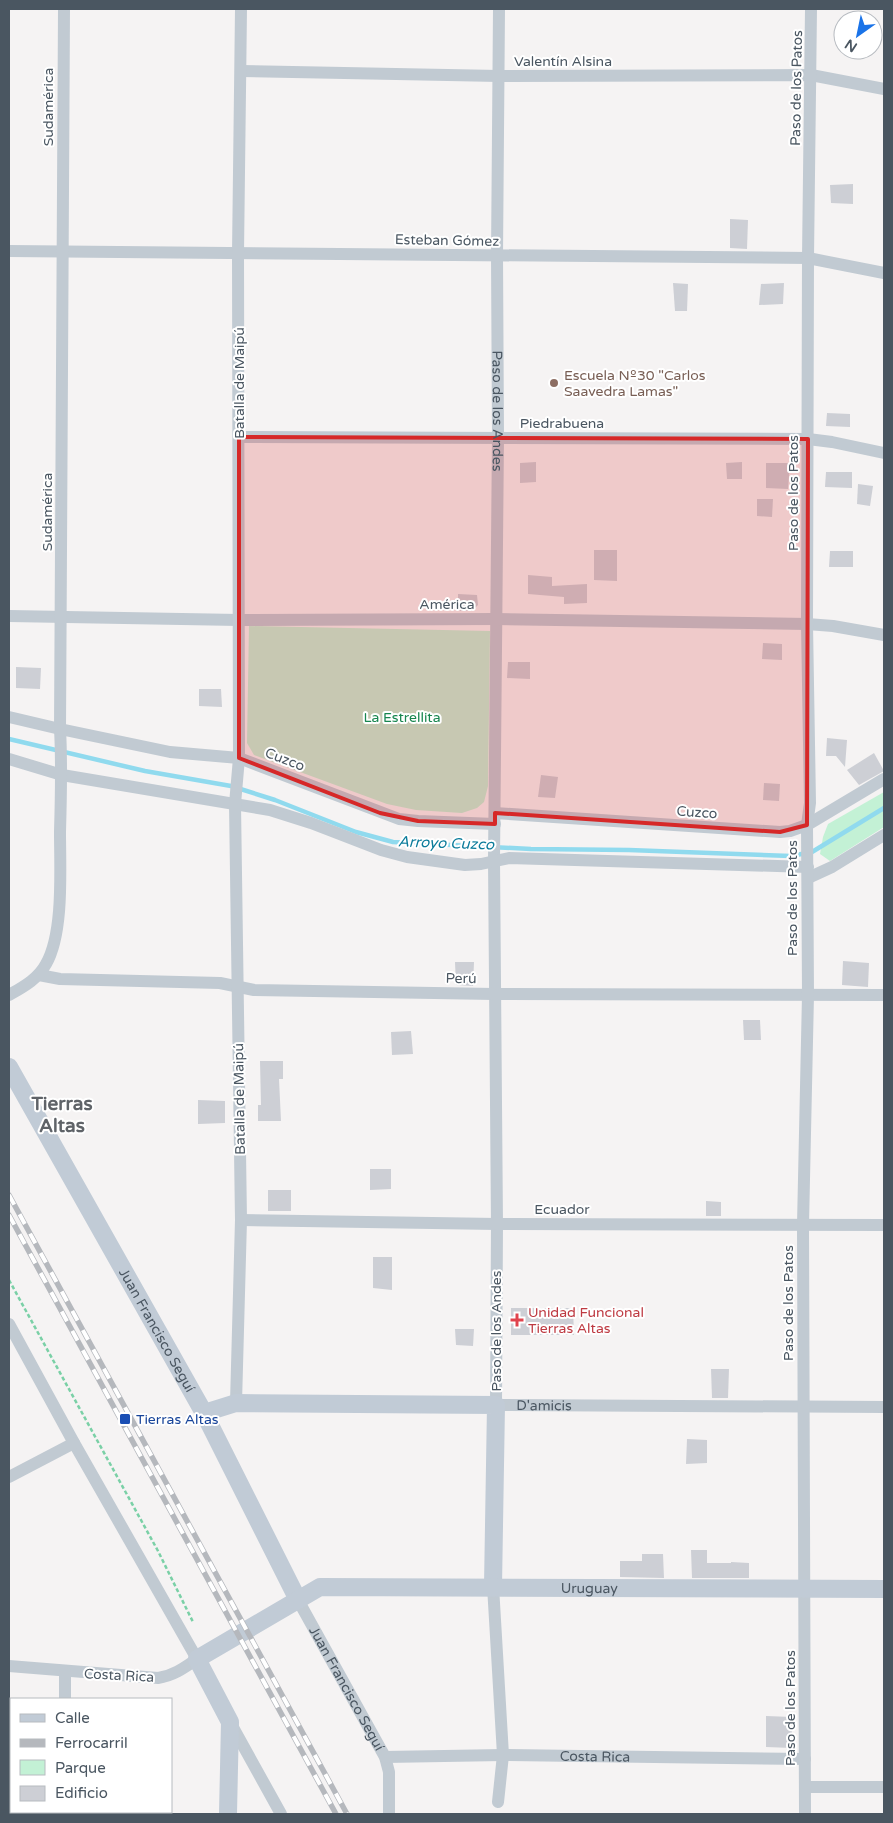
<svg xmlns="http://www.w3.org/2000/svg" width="893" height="1823" font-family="'Varela Round',sans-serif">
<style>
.green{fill:#c3f1d5}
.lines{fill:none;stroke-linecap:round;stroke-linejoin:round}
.stream{stroke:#90daee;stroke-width:4.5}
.building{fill:#cdcfd5}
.path{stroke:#7ad0a6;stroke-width:2.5;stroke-dasharray:4 2.5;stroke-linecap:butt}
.street{stroke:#c1cad2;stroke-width:12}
.secondary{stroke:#c1cbd6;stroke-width:18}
.rail-casing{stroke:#b5b8bd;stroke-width:5.5}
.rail{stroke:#fff;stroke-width:4;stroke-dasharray:11;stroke-linecap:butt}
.marked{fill:#d62828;fill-opacity:0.2;stroke:#d62828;stroke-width:4;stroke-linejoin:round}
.education-dot{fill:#8d6e63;stroke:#fff;stroke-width:2}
.health-dot{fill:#e0444e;stroke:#fff;stroke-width:2}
.transit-dot{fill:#1a4fb4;stroke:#fff;stroke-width:2}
.labels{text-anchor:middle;stroke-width:4;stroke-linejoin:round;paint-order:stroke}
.street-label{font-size:14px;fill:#4a5661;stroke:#fff}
.education-label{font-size:14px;fill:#785e54;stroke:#fff;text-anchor:start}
.park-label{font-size:14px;fill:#17864f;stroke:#fff}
.health-label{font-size:14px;fill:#be3a42;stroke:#fff;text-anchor:start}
.transit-label{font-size:14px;fill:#164399;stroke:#fff;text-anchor:start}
.water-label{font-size:15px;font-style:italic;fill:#0c7c9b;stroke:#fff}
.district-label{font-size:19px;font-weight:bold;fill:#5f6368;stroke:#fff}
</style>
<rect width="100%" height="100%" fill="#f5f3f3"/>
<g class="green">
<path d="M249 626 490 631 488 786 484 802 477 808 462 813 416 810 387 804 254 755 247 743Z"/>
<path d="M884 792V827L830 861 820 854 823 837 828 824Z"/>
</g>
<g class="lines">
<path class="stream" d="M9 739 145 771 231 786 275 800 356 832 393 842 531 849 629 850 791 856 812 852 884 808"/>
</g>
<g class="building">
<path d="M853 184V204L831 203 830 185Z"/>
<path d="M730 219 748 220 747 249 730 248Z"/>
<path d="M673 283 688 284 687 311H675Z"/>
<path d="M784 283 783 304 759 305 761 284Z"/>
<path d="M827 413 850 414V427L826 426Z"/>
<path d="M536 462V482L520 483V463Z"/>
<path d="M742 462V479H727L726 463Z"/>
<path d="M766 463H790L788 489 766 488Z"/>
<path d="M826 472H852V488L825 487Z"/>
<path d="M858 484 873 486 870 506 857 504Z"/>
<path d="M757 499H773L772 517 757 516Z"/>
<path d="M594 550H617V581L594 580Z"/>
<path d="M830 551H853V567H829Z"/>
<path d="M528 575 552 577V586L587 584V603L564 604V597L528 594Z"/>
<path d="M458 594 477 595 478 605 472 611H460L458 605Z"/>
<path d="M763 643 782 644V660L762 659Z"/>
<path d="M508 662H530V679L507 678Z"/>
<path d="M16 667 41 668 40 689 16 688Z"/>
<path d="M199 689H221L222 707 199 706Z"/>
<path d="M827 738 847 740 845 767 836 756H826Z"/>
<path d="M874 753 884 771 859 785 847 770Z"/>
<path d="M541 775 558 777 555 798 538 797Z"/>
<path d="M764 783 780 784 779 801 763 800Z"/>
<path d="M843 961 869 963 868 987 842 985Z"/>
<path d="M455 962H474L473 986 456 985Z"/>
<path d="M743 1020H760L761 1040H744Z"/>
<path d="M411 1031 413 1054 392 1055 391 1032Z"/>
<path d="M260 1061H283V1079H279L281 1121H258V1105H261Z"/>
<path d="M198 1100 225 1101V1123L198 1124Z"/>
<path d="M370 1169H391V1189L370 1190Z"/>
<rect x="268" y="1190" width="23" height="21"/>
<path d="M706 1201 721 1202V1216H706Z"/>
<path d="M373 1257H392V1290L373 1288Z"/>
<path d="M511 1308H573L574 1335H511Z"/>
<path d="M455 1329H474L473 1346 456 1345Z"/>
<path d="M711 1369H729L728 1398H712Z"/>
<path d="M687 1439 707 1440V1463L686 1464Z"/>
<path d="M691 1550H707V1563H731V1562L749 1563V1578H692Z"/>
<path d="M642 1554H663L664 1578 620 1577V1561H642Z"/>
<path d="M766 1716 792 1717V1748L766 1747Z"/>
</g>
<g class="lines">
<path class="path" d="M9 1280 158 1551 193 1622"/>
<g class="street">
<path id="s1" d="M499 9 497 255 498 437 494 860 497 1224 496 1405 884 1407"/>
<path d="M241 71 499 76 811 75 884 89"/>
<path d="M9 251 808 258 884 273"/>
<path d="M239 437 808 439 832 442 884 453"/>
<path d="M9 616 239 620 496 619 807 624 833 626 884 635"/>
<path d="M9 717 60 729 170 752 239 758 399 819 418 821 495 824"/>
<path d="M9 759 62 775 270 810 311 823 381 850 407 857 465 865 481 864 509 858 808 867"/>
<path d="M495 813 780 832 790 831 807 825 884 779"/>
<path d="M808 878 832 867 884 835"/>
<path d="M39 975 60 979 220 983 254 990 494 994 884 995"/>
<path d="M9 995C23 987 38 979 46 964 64 933 60 869 60 832 61 798 62 764 60 729L64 9"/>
<path d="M241 1220 497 1224 884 1225"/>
<path d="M9 1324 74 1443 197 1659C184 1668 173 1676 158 1678L9 1666"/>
<path d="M236 1403 241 1220 235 804 239 758 238 253 241 9"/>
<path d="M9 1477 74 1443"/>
<path d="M493 1586 503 1755 498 1802"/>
<path id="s2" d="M298 1600 385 1757 389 1772V1814"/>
<path d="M65 1699V1672"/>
<path d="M230 1722 281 1814"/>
<path id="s3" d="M385 1757 503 1755 805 1759"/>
<path d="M805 1787H884"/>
<path d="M64 1814V1812"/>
<path d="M805 1814 803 1225 808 995 807 825 810 803 807 624 808 258 811 9"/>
</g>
<g class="secondary">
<path id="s4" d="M9 1067 204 1413 298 1600"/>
<path d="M204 1413 236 1403 496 1405 493 1586"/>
<path id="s5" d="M228 1814 230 1722 197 1659 320 1587 884 1589"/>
</g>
<defs>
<g id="rail">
<path d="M9 1195 347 1814"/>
<path d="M9 1215 336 1814"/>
</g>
</defs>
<use href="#rail" class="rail-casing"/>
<use href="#rail" class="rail"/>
</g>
<path class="marked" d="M239 437 808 439 807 825 780 832 495 813V824L418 821 380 813 239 758Z"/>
<circle class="education-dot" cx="554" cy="383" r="5"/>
<path class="health-dot" d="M514.5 1312.5h5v5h5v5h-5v5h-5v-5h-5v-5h5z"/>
<rect class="transit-dot" x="119" y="1413" width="12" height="12" rx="2.5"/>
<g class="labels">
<g class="street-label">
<text x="563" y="66">Valentín Alsina</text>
<text transform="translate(796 88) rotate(-89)" y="5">Paso de los Patos</text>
<text transform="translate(48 107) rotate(-90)" y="5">Sudamérica</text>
<text transform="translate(447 240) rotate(1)" y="5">Esteban Gómez</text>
<text transform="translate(239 383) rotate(-90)" y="5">Batalla de Maipú</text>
<text dy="5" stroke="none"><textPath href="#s1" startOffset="402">Paso de los Andes</textPath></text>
<text x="562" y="428">Piedrabuena</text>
<text transform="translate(793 493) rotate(-90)" y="5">Paso de los Patos</text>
<text transform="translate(47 512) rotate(-90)" y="5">Sudamérica</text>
<text x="447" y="609">América</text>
<text transform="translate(285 759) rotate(21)" y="5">Cuzco</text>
<text transform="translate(697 812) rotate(4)" y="5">Cuzco</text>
<text transform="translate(792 898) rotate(-90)" y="5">Paso de los Patos</text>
<text transform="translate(461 978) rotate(1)" y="5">Perú</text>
<text transform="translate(239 1099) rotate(-91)" y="5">Batalla de Maipú</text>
<text x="562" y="1214">Ecuador</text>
<text transform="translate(788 1303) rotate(-90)" y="5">Paso de los Patos</text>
<text dy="5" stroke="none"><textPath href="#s4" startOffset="302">Juan Francisco Seguí</textPath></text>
<text transform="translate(496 1331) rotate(-90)" y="5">Paso de los Andes</text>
<text dy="5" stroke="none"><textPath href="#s1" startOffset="1444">D'amicis</textPath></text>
<text dy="5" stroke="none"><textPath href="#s5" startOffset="575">Uruguay</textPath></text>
<text transform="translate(119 1675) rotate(3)" y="5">Costa Rica</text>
<text dy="5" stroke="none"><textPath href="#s2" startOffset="101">Juan Francisco Seguí</textPath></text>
<text transform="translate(790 1708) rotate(-90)" y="5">Paso de los Patos</text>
<text dy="5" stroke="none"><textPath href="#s3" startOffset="210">Costa Rica</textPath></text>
</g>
<g class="education-label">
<text x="564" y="380">Escuela Nº30 "Carlos<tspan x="564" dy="16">Saavedra Lamas"</tspan></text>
</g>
<g class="park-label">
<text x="402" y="722">La Estrellita</text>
</g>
<g class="health-label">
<text x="528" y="1317">Unidad Funcional<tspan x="528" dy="16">Tierras Altas</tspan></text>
</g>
<g class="transit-label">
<text x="136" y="1424">Tierras Altas</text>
</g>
<g class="water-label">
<text transform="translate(446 843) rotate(2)" y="5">Arroyo Cuzco</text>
</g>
<g class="district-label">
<text x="62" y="1110">Tierras<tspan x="62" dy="22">Altas</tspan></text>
</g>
</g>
<rect width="893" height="1823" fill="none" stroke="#4a5661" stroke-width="20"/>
<rect x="10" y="1698" width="162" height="115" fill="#ffffff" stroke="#b7bbc0"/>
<rect x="20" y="1714" width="25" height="8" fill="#c1cbd6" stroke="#b7bbc0"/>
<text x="55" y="1723" font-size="15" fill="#4a5661">Calle</text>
<rect x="20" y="1739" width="25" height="8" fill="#b5b8bd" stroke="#b7bbc0"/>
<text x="55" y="1748" font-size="15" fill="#4a5661">Ferrocarril</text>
<rect x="20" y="1760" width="25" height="15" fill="#c3f1d5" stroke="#b7bbc0"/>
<text x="55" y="1773" font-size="15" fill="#4a5661">Parque</text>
<rect x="20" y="1786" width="25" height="15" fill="#cdcfd5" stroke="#b7bbc0"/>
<text x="55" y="1798" font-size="15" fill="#4a5661">Edificio</text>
<g transform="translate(858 35) rotate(213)"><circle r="24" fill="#ffffff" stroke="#b7bbc0"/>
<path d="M0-4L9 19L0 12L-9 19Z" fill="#1a73e8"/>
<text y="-8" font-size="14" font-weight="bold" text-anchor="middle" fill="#4a5661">N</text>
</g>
</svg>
